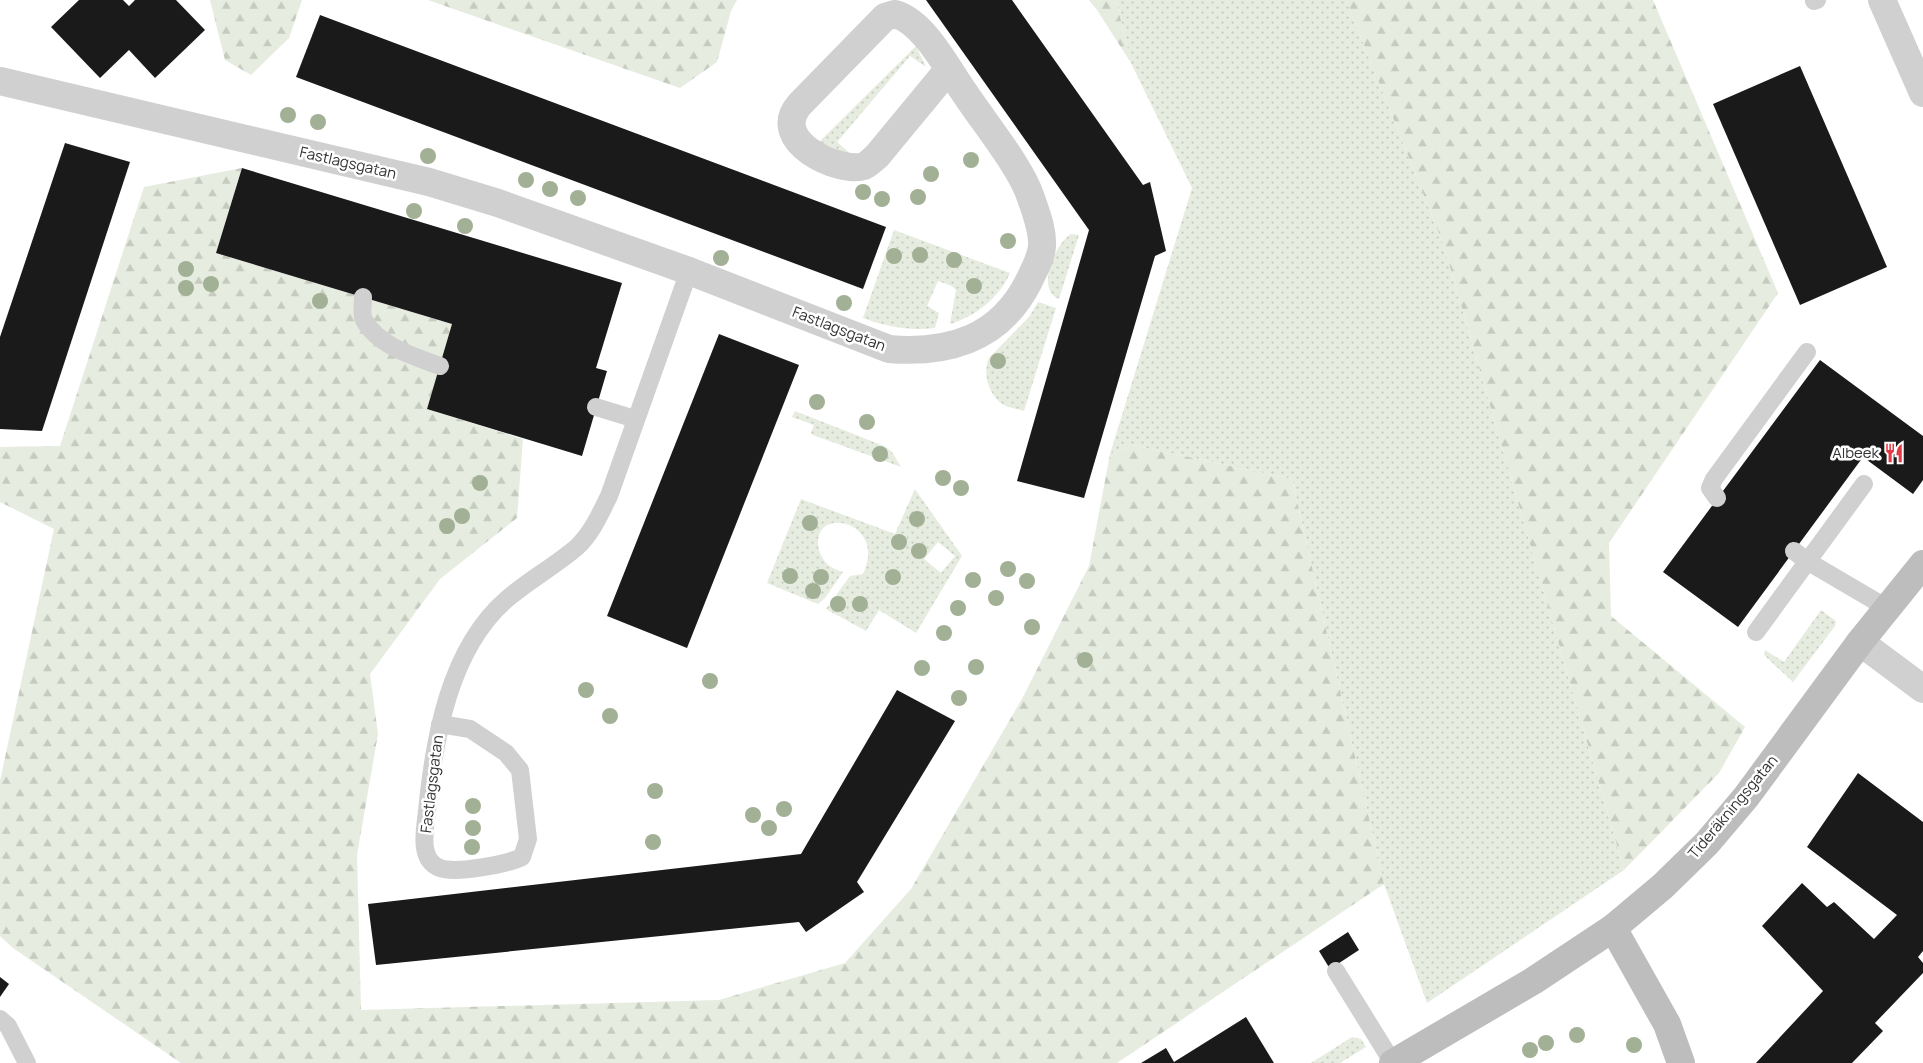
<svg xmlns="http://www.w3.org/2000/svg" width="1923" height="1063" font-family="Manrope,sans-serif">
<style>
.grass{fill:url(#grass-dots);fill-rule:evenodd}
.forest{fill:url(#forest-firs)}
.building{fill:#1a1a1a}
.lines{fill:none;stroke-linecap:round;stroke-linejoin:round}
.lane{stroke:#d0d0d0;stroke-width:18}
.street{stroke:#d0d0d0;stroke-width:28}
.secondary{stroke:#bdbdbd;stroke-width:28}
.tree{fill:#a2b095}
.labels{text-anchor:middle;stroke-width:5;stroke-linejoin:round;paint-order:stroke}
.street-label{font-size:15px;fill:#333;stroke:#fff}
.poi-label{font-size:15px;fill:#333;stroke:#fff;text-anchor:end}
</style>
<defs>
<pattern id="grass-dots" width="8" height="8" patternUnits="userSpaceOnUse" patternTransform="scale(1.25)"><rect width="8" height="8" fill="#e6ecdf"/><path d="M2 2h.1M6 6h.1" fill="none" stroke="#c6cbc0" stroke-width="1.8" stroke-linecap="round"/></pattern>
<pattern id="forest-firs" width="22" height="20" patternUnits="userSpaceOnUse" patternTransform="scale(1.25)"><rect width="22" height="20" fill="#e6ecdf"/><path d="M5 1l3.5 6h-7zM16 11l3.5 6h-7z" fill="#c6cbc0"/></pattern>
</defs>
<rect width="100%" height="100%" fill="#fff"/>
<g class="grass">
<path d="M1116 0H1346L1444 246 1624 870 1427 1003 1384 884 1292 479 1132 445 1110 454 1192 188 1131 63Z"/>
<path d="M916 46 926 67 910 56 837 142 853 156 819 142Z"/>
<path d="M894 230 1010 273C1000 297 975 317 950 324L956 290 952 286 938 281 927 306 939 313 935 328C910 331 887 327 863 318Z"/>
<path d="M1071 234 1079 235 1059 299C1035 289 1055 244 1071 234Z"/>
<path d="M1038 302 1056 308 1024 411C1018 409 1010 408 1004 405 989 396 982 374 989 358L1029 317Z"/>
<path d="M795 411 884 446 892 452 901 467 813 435 811 433 814 425 792 417Z"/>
<path d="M915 489 962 556 916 633 879 610 866 631 826 609 850 576 863 574C889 519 808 504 819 550 823 563 830 568 843 572L825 598 818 604 767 583 801 499 895 534ZM938 542 955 556 941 573 924 559Z"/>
<path d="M1821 610 1836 621 1835 626 1793 682 1764 655 1765 650 1784 662Z"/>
<path d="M1352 1037 1361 1039 1366 1047 1340 1063H1311Z"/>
</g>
<g class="forest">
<path d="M210 0H302L289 38 251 75 225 60Z"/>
<path d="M428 0H737L731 11 717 62 680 88Z"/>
<path d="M1089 0H1116L1131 63 1097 10Z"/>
<path d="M1346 0H1653L1778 293 1609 543 1611 616 1745 727 1719 773 1624 870 1444 246Z"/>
<path d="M242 168 216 253 452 324 427 409 523 439 517 518 440 579 370 674 378 734 357 855 361 1010 719 1000 845 963 911 889 1022 699 1089 566 1110 454 1132 445 1292 479 1384 884 1117 1063H181L13 948 0 936V781L54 529 0 502V447L60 446 144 187Z"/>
</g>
<g class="building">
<path d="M79 0H123L129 6 135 0H176L205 30 155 78 129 50 100 78 51 27Z"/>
<path d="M926 0H1012L1143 185 1150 182 1166 251 1155 256 1084 498 1017 481 1089 230Z"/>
<path d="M320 15 886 227 863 289 296 77Z"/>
<path d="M1800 66 1887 267 1800 305 1713 104Z"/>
<path d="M65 143 130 162 42 431 0 429V337Z"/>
<path d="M242 168 622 283 596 368 607 371 582 456 427 409 452 324 216 253Z"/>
<path d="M719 334 799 365 687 648 607 616Z"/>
<path d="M1820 360 1923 436V480L1913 494 1863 457 1738 627 1663 572Z"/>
<path d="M897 690 955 721 857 882 864 892 806 932 799 922 376 965 368 904 801 854Z"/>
<path d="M1858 773 1923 822V951L1918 957 1923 963V973L1875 1023 1883 1031 1852 1063H1756L1823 991 1762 926 1802 883 1827 907 1834 902 1874 939 1897 915 1807 847Z"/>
<path d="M1348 932 1359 950 1330 969 1319 951Z"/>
<path d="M0 977 9 984 0 997Z"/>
<path d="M1246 1017 1274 1063H1141L1166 1048 1174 1062Z"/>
</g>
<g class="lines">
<g class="lane">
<path d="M1814 1 1817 0"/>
<path d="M363 297C363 304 361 315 364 320 378 346 415 357 440 366"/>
<path d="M596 407 635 419"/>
<path d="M1717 498 1710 488 1714 479 1807 352"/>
<path d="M1794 551 1807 561 1887 608"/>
<path d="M1756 632 1864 484"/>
<path d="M440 724 470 729 506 753 520 770 528 839 522 857C507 864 456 874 440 868 418 860 425 830 427 811 434 739 449 649 507 599 529 580 555 566 577 547 592 533 600 514 609 496L689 271"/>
<path d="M1336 971 1393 1063"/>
<path d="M0 1019 8 1026 27 1063"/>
</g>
<g class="street">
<path d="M1882 0 1923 93"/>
<path d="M0 81 429 182 498 203 689 271 889 349C949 354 1000 339 1029 281 1034 270 1041 259 1042 246 1043 230 1036 213 1031 198 1021 167 983 121 964 92 947 68 924 22 895 14L885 17 800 104C767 141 840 174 864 166 869 164 873 159 877 156L948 70"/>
<path d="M1860 642 1923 689"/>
</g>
<g class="secondary">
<path d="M1613 928 1667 1024 1681 1063"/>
<path d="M1393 1063 1533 981 1613 928 1663 886 1707 843 1746 797 1860 642 1923 564"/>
</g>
</g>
<g class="tree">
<circle cx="288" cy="115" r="8"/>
<circle cx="318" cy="122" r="8"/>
<circle cx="428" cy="156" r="8"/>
<circle cx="971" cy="160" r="8"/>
<circle cx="931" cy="174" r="8"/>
<circle cx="526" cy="180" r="8"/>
<circle cx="550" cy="189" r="8"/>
<circle cx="863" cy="192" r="8"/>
<circle cx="918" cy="197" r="8"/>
<circle cx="578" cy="198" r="8"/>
<circle cx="882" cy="199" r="8"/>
<circle cx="414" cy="211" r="8"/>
<circle cx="465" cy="226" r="8"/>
<circle cx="1008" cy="241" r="8"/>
<circle cx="920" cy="255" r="8"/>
<circle cx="894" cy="256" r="8"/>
<circle cx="721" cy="258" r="8"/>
<circle cx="954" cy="260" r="8"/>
<circle cx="186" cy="269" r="8"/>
<circle cx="211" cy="284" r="8"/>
<circle cx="974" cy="286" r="8"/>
<circle cx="186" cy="288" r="8"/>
<circle cx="320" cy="301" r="8"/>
<circle cx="844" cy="303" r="8"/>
<circle cx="998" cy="361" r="8"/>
<circle cx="817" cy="402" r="8"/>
<circle cx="867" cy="422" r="8"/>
<circle cx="880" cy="454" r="8"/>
<circle cx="943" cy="478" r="8"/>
<circle cx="480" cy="483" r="8"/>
<circle cx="961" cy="488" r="8"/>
<circle cx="462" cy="516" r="8"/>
<circle cx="917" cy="519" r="8"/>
<circle cx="810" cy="523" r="8"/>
<circle cx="447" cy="526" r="8"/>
<circle cx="899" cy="542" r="8"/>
<circle cx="919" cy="551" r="8"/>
<circle cx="1008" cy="569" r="8"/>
<circle cx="790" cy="576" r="8"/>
<circle cx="821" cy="577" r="8"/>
<circle cx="893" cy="577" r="8"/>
<circle cx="973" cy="580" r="8"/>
<circle cx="1027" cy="581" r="8"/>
<circle cx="813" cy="591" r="8"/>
<circle cx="996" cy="598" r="8"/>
<circle cx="838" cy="604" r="8"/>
<circle cx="860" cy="604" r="8"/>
<circle cx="958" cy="608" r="8"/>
<circle cx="1032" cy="627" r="8"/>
<circle cx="944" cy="633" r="8"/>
<circle cx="1085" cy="660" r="8"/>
<circle cx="976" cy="667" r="8"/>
<circle cx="922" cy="668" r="8"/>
<circle cx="710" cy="681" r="8"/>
<circle cx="586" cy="690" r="8"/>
<circle cx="959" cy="698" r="8"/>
<circle cx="610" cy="716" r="8"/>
<circle cx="655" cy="791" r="8"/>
<circle cx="473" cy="806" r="8"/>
<circle cx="784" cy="809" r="8"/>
<circle cx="753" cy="815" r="8"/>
<circle cx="473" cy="828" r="8"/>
<circle cx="769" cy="828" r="8"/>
<circle cx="653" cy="842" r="8"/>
<circle cx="472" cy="847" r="8"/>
<circle cx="1577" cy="1035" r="8"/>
<circle cx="1546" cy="1043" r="8"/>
<circle cx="1634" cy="1045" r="8"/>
<circle cx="1530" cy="1050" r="8"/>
</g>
<defs>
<symbol id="restaurant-bare" viewBox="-9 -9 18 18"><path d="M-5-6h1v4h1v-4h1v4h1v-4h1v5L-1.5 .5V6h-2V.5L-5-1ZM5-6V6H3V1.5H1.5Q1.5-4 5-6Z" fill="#e63946" stroke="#fff" stroke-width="2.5" paint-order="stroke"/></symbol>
</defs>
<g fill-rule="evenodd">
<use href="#restaurant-bare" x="1880" y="439" width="28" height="28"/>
</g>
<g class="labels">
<g class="street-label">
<text transform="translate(348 163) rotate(13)" y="5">Fastlagsgatan</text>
<text transform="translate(839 329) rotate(21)" y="5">Fastlagsgatan</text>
<text transform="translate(432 784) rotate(-83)" y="5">Fastlagsgatan</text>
<text transform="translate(1733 807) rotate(-50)" y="5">Tideräkningsgatan</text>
</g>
<g class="poi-label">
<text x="1879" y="458">Albeek</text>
</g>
</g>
</svg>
